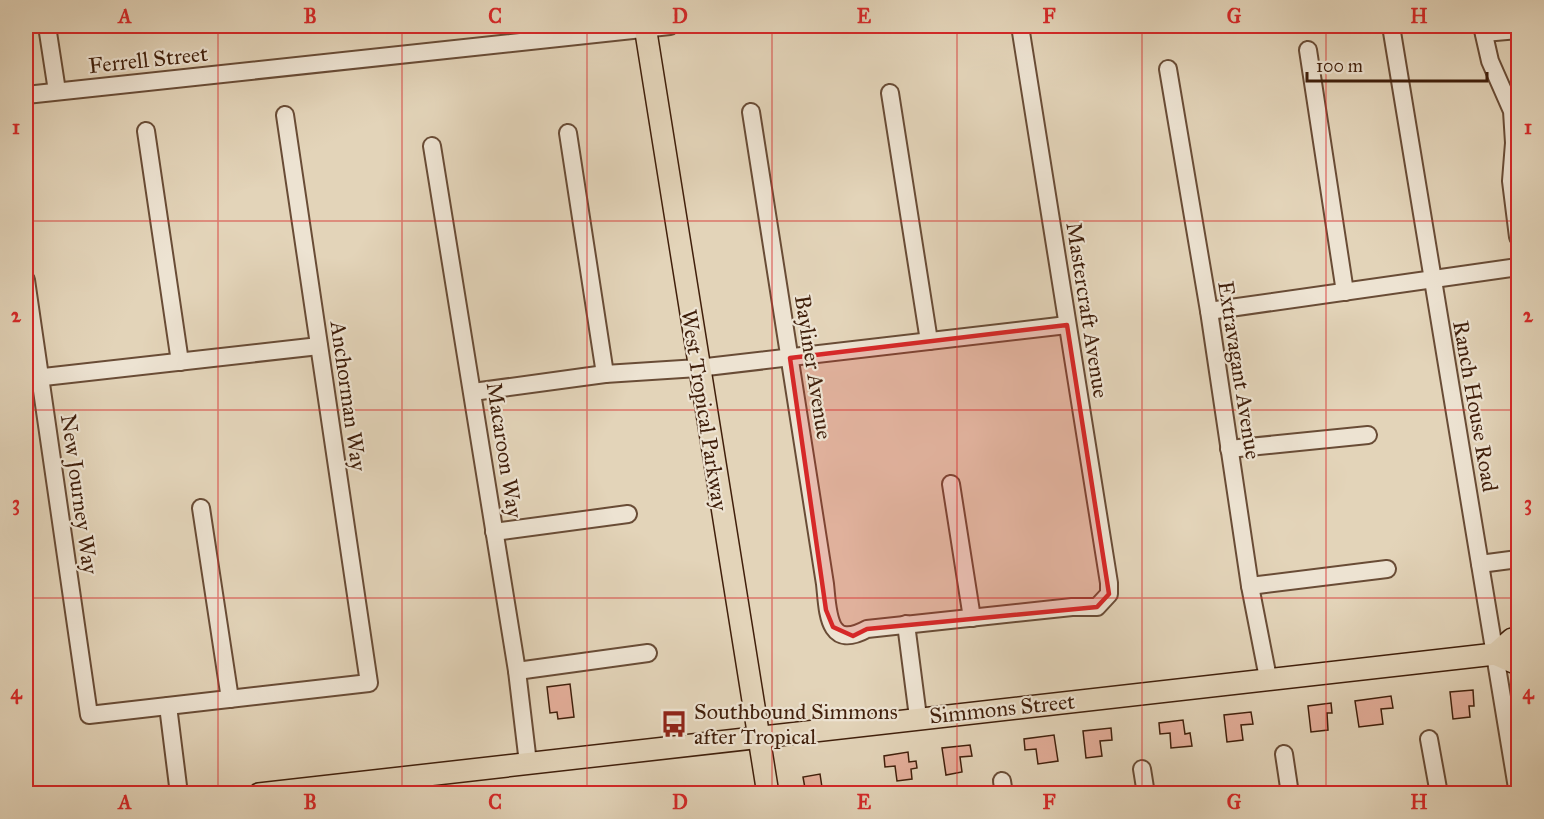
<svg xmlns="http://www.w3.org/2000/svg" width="1544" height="819" font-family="'IM FELL Great Primer',serif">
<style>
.building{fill:#e4ae9a;stroke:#401f0b;stroke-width:1.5}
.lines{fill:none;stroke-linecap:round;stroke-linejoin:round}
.minor-casing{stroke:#694c36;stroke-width:20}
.major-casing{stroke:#401f0b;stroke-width:24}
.minor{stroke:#ede3d2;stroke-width:16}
.major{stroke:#e3d4b9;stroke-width:21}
.marked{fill:#d62828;fill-opacity:0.2;stroke:#d62828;stroke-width:4.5;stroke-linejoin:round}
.grid{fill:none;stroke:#d62828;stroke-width:1.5;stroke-opacity:0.55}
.labels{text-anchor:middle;stroke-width:4.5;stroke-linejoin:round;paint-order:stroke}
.street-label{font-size:22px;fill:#401f0b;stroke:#ede3d2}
.poi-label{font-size:22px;fill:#401f0b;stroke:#ede3d2;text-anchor:start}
.neatline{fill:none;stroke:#d62828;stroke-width:2}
.grid-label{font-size:20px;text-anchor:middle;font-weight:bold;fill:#d62828}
</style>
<rect width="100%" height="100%" fill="#e3d4b9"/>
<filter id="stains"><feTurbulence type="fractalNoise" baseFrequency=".00333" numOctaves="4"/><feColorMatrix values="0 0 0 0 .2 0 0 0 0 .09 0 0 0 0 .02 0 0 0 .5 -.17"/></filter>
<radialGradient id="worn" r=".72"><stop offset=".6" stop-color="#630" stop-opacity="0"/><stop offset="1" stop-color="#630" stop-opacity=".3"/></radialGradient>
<g class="building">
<path d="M1518 579V603H1513L1511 580Z"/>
<path d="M570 684 574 717 558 719 557 712 550 713 547 687Z"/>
<path d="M1473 690 1474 706H1469L1470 717 1453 719 1450 692Z"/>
<path d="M1391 696 1393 708 1381 709 1383 724 1359 727 1355 701Z"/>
<path d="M1331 703 1332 713H1327L1328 730 1311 732 1308 706Z"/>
<path d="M1251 712 1253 724 1241 725 1243 740 1227 742 1224 715Z"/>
<path d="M1183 720 1185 734 1190 733 1192 746 1171 748 1170 733 1160 734 1159 723Z"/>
<path d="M1111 728 1112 740 1100 741 1102 756 1086 758 1083 731Z"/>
<path d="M1054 735 1058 761 1038 764 1036 749 1025 750 1024 739Z"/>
<path d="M970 745 972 756 960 757 962 772 946 775 942 748Z"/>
<path d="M908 752 909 762 916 761 917 768 911 769 912 779 897 781 895 766 885 767 884 756Z"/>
<path d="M820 774 823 794H806L803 777Z"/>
</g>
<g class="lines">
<defs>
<g id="minor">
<path d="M47 26 57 91"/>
<path d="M1391 26 1518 794"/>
<path d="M1482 26 1490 61 1512 111 1514 143 1511 181 1518 237"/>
<path d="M1484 33 1518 30"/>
<path d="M1308 50 1345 292"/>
<path d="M1168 69 1209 311 1250 586 1268 678"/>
<path d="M890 93 929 341"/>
<path d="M26 95 670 26"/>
<path d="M751 112 825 584C828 611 827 651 867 629L1072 607H1097L1109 594V583L1020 26"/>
<path d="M146 131 180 362"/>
<path d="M568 133 605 374"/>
<path d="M432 146 517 671 528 763"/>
<path d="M26 280 89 715 369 683 285 115"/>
<path d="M1209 311 1518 267"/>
<path d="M26 379 319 346"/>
<path d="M473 392 605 374 698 368 1067 325"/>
<path d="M1229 449 1368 435"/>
<path d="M951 484 972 618"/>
<path d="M201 508 230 699"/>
<path d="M494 532 628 514"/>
<path d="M1480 564 1518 559"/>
<path d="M1250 586 1387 569"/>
<path d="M906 624 918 717"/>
<path d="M517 671 648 653"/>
<path d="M168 706 179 794"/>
<path d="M1429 739 1439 794"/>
<path d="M1284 754 1290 794"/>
<path d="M1142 769 1146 794"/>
<path d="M1002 781 1004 794"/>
</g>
<g id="major">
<path d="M645 26 768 794"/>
<path d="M1495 654 1512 639 1518 638"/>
<path d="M259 794 1495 654 1518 664"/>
</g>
</defs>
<use href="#minor" class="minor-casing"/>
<use href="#major" class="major-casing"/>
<use href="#minor" class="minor"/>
<use href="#major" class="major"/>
</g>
<path class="marked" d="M1067 325 1109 594 1097 607 867 629 853 636 833 627 826 610 790 358Z"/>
<path class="grid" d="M218 26V794M402 26V794M587 26V794M772 26V794M957 26V794M1142 26V794M1326 26V794M26 221H1518M26 410H1518M26 598H1518"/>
<defs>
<symbol id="bus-bare" viewBox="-9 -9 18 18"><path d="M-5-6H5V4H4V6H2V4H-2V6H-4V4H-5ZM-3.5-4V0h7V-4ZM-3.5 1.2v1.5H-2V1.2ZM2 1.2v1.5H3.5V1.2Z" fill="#8f2418" stroke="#ede3d2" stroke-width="2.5" paint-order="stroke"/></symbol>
</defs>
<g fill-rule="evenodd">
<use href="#bus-bare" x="655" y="705" width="38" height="38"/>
</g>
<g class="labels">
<g class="street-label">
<text transform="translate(148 59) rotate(-6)" y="8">Ferrell Street</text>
<text transform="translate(1088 310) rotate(81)" y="8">Mastercraft Avenue</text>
<text transform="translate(814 367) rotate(81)" y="8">Bayliner Avenue</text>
<text transform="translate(1240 370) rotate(81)" y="8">Extravagant Avenue</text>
<text transform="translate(349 396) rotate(82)" y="8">Anchorman Way</text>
<text transform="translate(1476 406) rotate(80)" y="8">Ranch House Road</text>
<text transform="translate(705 410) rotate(81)" y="8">West Tropical Parkway</text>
<text transform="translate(505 450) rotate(81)" y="8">Macaroon Way</text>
<text transform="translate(80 494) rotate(82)" y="8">New Journey Way</text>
<text transform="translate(1002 708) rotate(-6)" y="8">Simmons Street</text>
</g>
<g class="poi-label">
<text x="694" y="719">Southbound Simmons<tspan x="694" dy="25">after Tropical</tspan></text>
</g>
</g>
<rect width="1544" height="819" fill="none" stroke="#e3d4b9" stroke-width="66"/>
<path d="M1307 72v9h180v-9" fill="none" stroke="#401f0b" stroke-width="3"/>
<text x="1316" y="72" font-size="18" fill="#401f0b" stroke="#ede3d2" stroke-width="4.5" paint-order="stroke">100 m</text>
<rect x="33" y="33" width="1478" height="753" class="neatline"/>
<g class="grid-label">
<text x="125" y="23">A</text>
<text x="310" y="23">B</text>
<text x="495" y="23">C</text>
<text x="680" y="23">D</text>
<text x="864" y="23">E</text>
<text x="1049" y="23">F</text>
<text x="1234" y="23">G</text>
<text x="1419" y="23">H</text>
<text x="16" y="134">1</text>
<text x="1528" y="134">1</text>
<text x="16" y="322">2</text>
<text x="1528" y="322">2</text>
<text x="16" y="510">3</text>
<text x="1528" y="510">3</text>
<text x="16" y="699">4</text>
<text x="1528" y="699">4</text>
<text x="125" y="809">A</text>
<text x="310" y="809">B</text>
<text x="495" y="809">C</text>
<text x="680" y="809">D</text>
<text x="864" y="809">E</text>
<text x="1049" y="809">F</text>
<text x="1234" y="809">G</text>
<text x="1419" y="809">H</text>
</g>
<rect width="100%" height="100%" filter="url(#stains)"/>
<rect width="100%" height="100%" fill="url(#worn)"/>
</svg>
